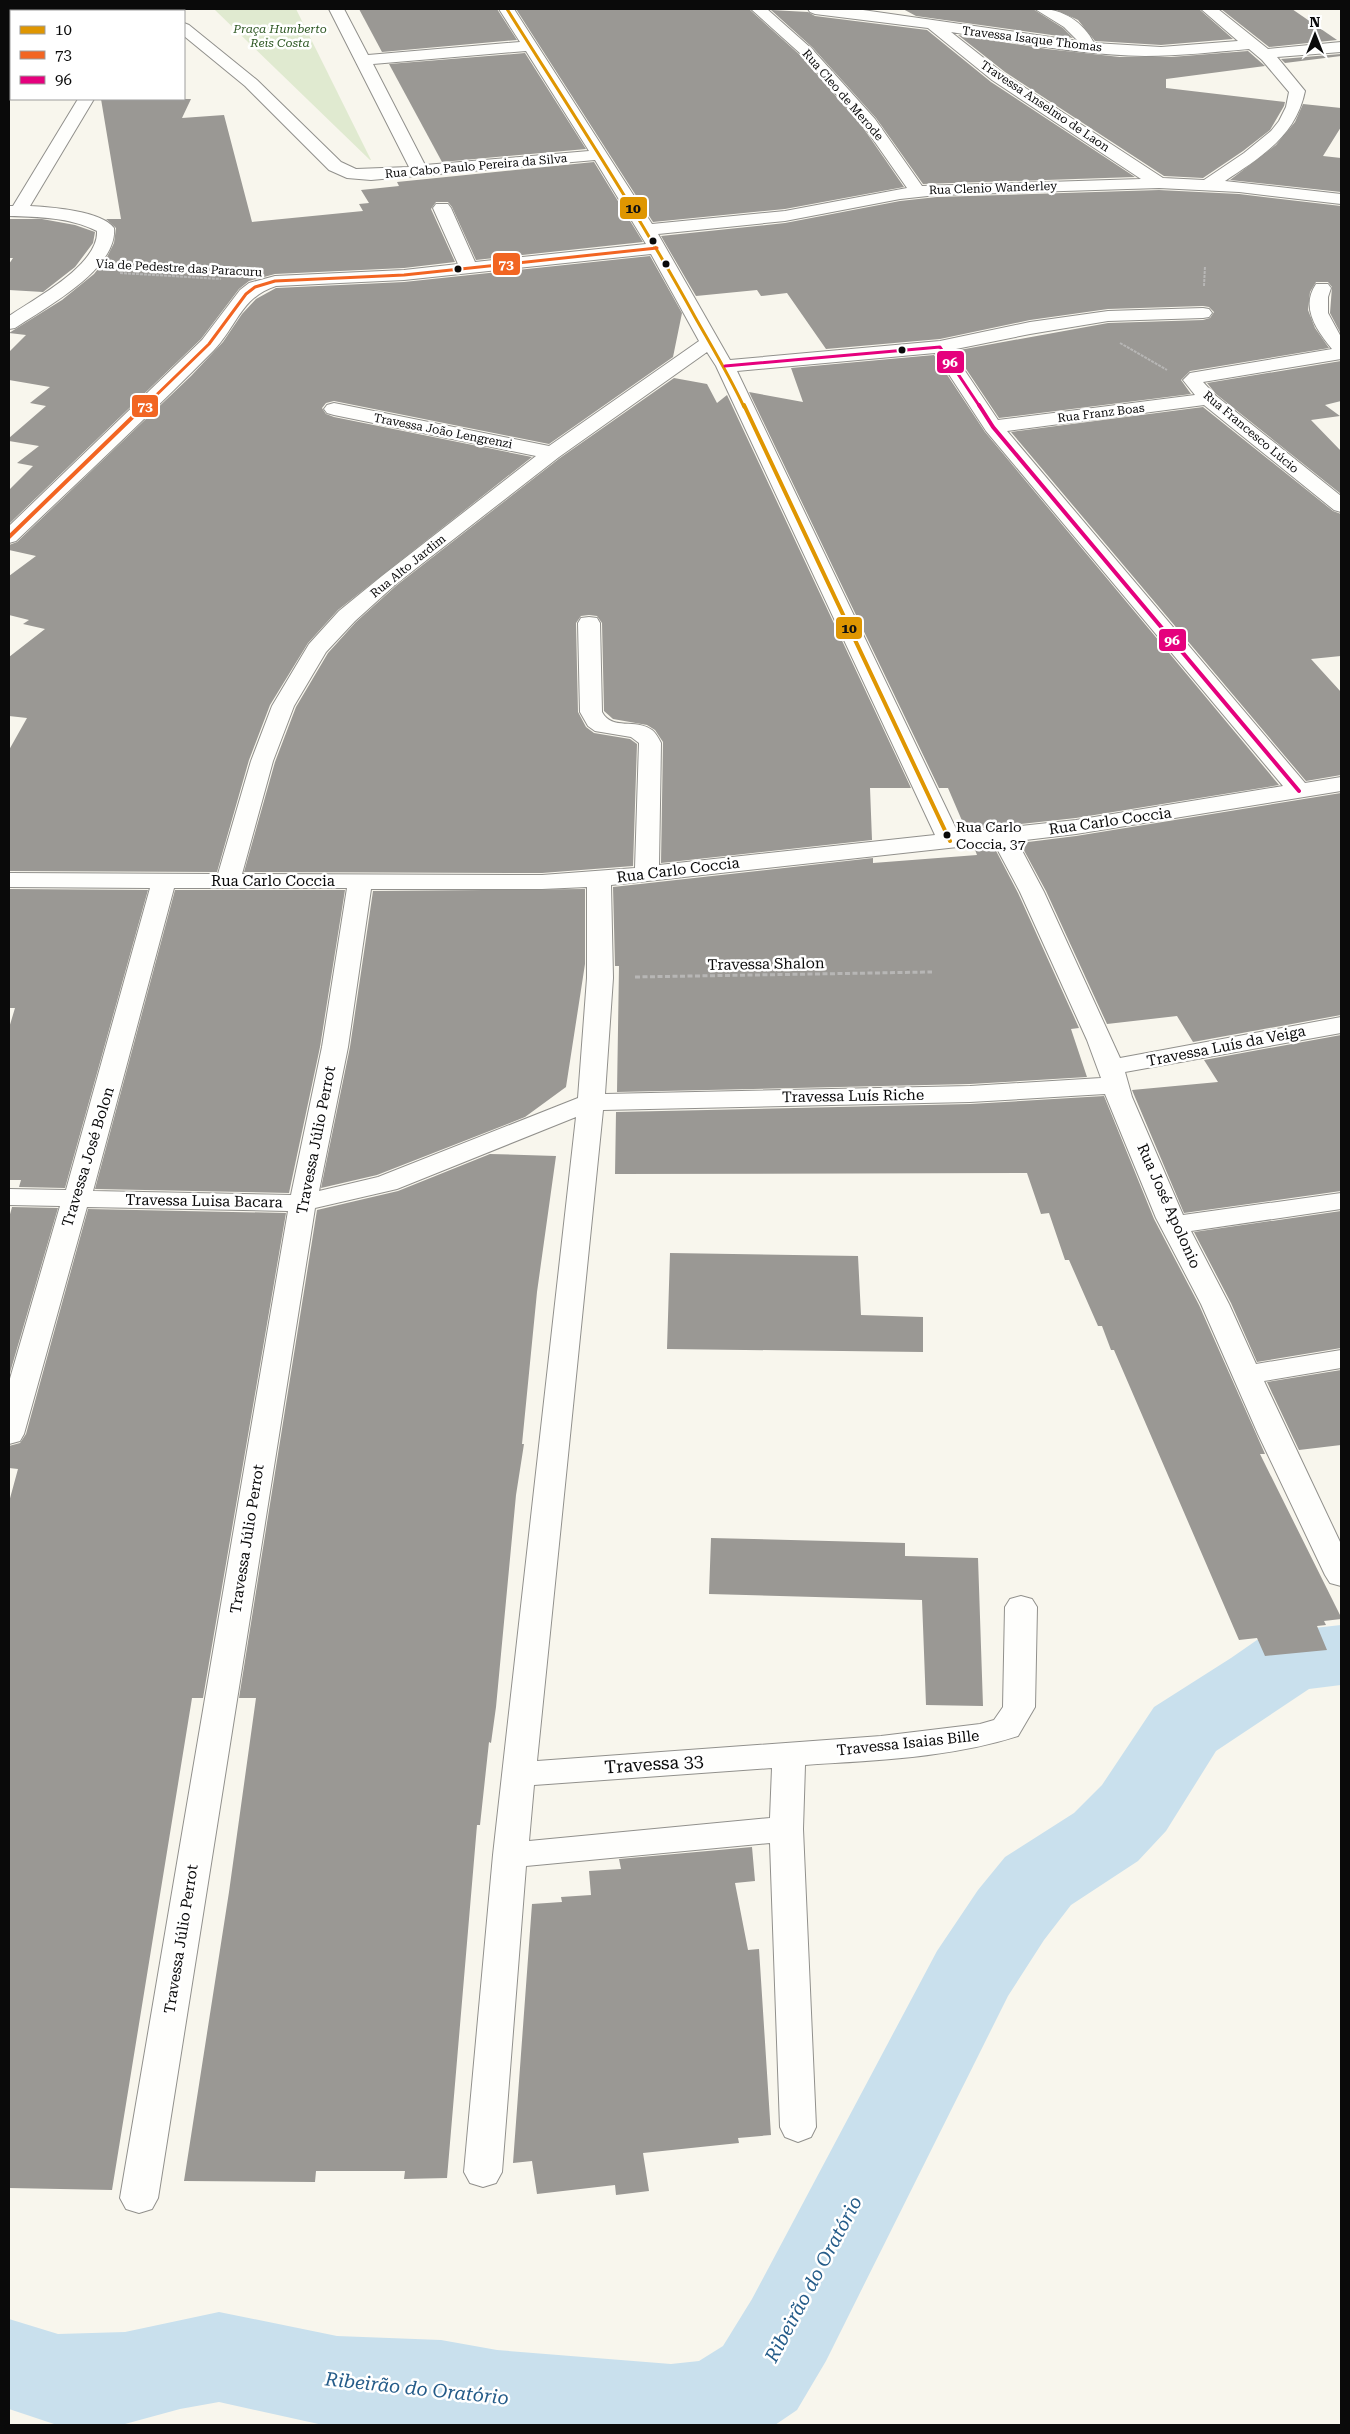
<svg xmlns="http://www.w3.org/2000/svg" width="1350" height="2434" font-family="'Roboto Serif',serif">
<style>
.green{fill:#e0ead0}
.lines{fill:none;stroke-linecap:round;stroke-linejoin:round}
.river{fill:#c9e0ed;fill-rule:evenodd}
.building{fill:#9a9894}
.minor-casing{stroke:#91908c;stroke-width:2}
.path-far1{stroke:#b7b6b5;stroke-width:2;stroke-dasharray:3 1;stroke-linecap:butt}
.path{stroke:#b7b6b5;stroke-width:3;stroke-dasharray:5 2.5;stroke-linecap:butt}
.minor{fill:#fefefc;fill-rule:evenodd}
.bus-1-far1-casing{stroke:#fff;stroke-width:5.5}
.bus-1-casing{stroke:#fff;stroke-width:7}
.bus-2-far1-casing{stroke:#fff;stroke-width:5.5}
.bus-2-casing{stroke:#fff;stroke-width:7}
.bus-3-far1-casing{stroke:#fff;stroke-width:5.5}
.bus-3-casing{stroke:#fff;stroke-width:7}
.bus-1-far1{stroke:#df9601;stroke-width:3}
.bus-1{stroke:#df9601;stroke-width:4}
.bus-2-far1{stroke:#f26522;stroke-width:3}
.bus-2{stroke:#f26522;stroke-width:4}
.bus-3-far1{stroke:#e5007d;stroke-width:3}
.bus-3{stroke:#e5007d;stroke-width:4}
.bus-dot{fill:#0a0a0a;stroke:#fff;stroke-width:2}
.labels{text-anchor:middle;stroke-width:5;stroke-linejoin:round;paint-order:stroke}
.far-park-label{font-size:12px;font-style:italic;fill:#2e5824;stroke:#fff}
.far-street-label{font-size:12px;fill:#0a0a0a;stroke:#fff}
.bus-label{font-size:14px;fill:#0a0a0a;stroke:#fff;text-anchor:start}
.street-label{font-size:15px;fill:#0a0a0a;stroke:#fff}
.near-street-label{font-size:18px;fill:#0a0a0a;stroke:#fff}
.near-water-label{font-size:19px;font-style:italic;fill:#255c89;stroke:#fff}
.line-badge{stroke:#fff;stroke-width:2}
.badge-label{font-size:14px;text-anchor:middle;font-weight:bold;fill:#fff}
.pale-badge-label{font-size:14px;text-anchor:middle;font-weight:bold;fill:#111}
</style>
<rect width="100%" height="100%" fill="#f8f6ed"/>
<path class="green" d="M214 9H296L371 160H370Z"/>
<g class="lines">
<path class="river" d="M1341 1625V1685L1309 1689 1216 1751 1166 1831 1138 1861 1071 1905 1044 1940 1008 1996 826 2361 797 2410 775 2425H323L219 2402 180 2409 125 2424 57 2425 9 2409V2319L58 2334 125 2332 219 2312 337 2336 441 2340 497 2350 671 2364 699 2361 723 2346 752 2299 937 1951 978 1890 1005 1857 1074 1813 1102 1785 1154 1707 1231 1658 1257 1640 1287 1631Z"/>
</g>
<g class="building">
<path d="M359 9H497L517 40 382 52Z"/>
<path d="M516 9H749L801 56 862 126 904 187 785 209 653 222Z"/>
<path d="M903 9H1033L1063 28 1073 38 916 16Z"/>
<path d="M1054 9H1199L1233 39 1161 45 1095 41 1078 20Z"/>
<path d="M1221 9H1292L1337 40 1269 47Z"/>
<path d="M771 10 808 12 815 16 927 30 991 82 1135 177 923 184 876 118 813 48Z"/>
<path d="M958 35 1047 49 1120 57H1171L1248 51 1265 66 1166 79V88L1285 102 1284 106 1270 130 1243 151 1203 178 1164 176 1005 72Z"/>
<path d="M525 53 586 149 442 162 389 64Z"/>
<path d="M1341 54V56L1285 63 1281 59Z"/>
<path d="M101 99H191L182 118 224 115 252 222 363 211 359 204 369 203 361 190 399 186 397 182 594 162 643 242 476 260 452 207 448 202H436L431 209 455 262 404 268 275 274 249 281 239 289 201 339 9 524V490L33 466 17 463 39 446 9 441V438L46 406 30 403 50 387 9 380V352L26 335 9 333 62 300 94 274 106 259 114 243 116 228 106 219H121Z"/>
<path d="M1303 104 1341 108V127L1323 156 1341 158V192L1230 180 1276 145 1295 122Z"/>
<path d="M1159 190 1239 194 1341 206V334L1330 313 1332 287 1328 282H1316L1310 292 1308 310 1315 328 1329 348 1190 371 1181 380 1191 394 999 418 954 351 1108 323 1203 320 1210 318 1214 312 1209 307 1203 306 1108 309 1030 320 940 339 826 349 787 293 761 296 757 290 696 296 661 236 785 223 900 201 937 197Z"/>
<path d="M9 219H42L75 225 95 232 93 243 75 267 43 292 9 290V264L13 258H9Z"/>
<path d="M650 256 682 313 673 357 549 444 334 401 326 403 322 408 326 414 334 417 532 457 338 610 308 643 270 705 249 760 217 872 9 871V750L27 718 9 716V657L45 629 23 624 29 620 9 615V576L36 556 9 550V545L17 542 191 376 223 342 242 314 256 299 276 288 404 282Z"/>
<path d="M934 355 985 432 1279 785 1076 818 966 830 948 788H939L749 392 803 402 791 368Z"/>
<path d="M1341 361V401L1325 405 1340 416 1311 420 1341 451V494L1216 394 1207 383Z"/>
<path d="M674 378 707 384 717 403 727 395 911 788H870L872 840 661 863 663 742 655 730 647 725 613 719 604 711 602 623 597 616 589 615 581 616 576 623 578 712 586 727 594 733 630 739 637 744 633 866 542 873 244 872 275 762 296 707 328 653 356 622 397 585 560 458Z"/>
<path d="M1203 407 1333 511 1341 514V656L1311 659 1341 692V775L1306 781 1011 432Z"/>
<path d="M1341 793V1015L1193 1042 1177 1016 1107 1024 1046 891 1020 843 1076 836Z"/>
<path d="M993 845 1018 893 1079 1028 1071 1029 1087 1077 970 1084 617 1092 619 966H615L613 887 873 858V863L977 855 974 847Z"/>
<path d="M9 889 148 890 65 1188 19 1187 21 1180H9V1028L15 1008H9Z"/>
<path d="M585 889V964L566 1087 525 1117 377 1175 321 1188 350 1047 373 891Z"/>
<path d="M175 890H345L320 1047 289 1193 95 1189Z"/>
<path d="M1341 1035V1191L1184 1213 1132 1090 1218 1082 1204 1060Z"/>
<path d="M1104 1096 1154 1219 1199 1305 1265 1454H1260L1341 1617V1619L1324 1621 1326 1625 1317 1626 1327 1650 1265 1656 1257 1638 1239 1640 1114 1350H1111L1102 1326H1098L1069 1260H1065L1049 1213 1041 1214 1027 1173 615 1174 616 1112 970 1104Z"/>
<path d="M490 1154 556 1156 537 1292 522 1444H524L516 1495 496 1707 491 1743 489 1742 480 1825H477L447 2178 404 2179 405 2171H316L315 2182 184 2181 229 1892 256 1698H239L317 1210 398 1191Z"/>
<path d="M12 1207 58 1208 9 1376V1218Z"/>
<path d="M88 1209 286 1213 203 1698H192L112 2190 9 2188V1502L18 1469 9 1468V1446L20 1443 26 1434Z"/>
<path d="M1341 1211V1348L1257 1362 1231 1303 1194 1232Z"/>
<path d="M670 1253 858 1256 861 1315 923 1317V1352L667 1349Z"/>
<path d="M1341 1370V1445L1299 1450 1267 1382Z"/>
<path d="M711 1538 905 1543V1556L978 1558 983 1706 926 1705 922 1600 709 1594Z"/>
<path d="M752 1847 755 1881 735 1883 748 1950 759 1949 771 2135 738 2138 739 2143 643 2153 649 2191 616 2195 615 2185 537 2194 532 2161 513 2163 532 1904 562 1902 561 1897 591 1895 589 1871 621 1869 619 1859Z"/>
</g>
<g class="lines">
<defs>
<g id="minor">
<path d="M133 9H149L147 11H132Z"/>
<path d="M152 9H169L171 11H154Z"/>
<path d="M329 9H344L368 55 520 42 499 9H514L652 224 785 211 907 188 863 125 802 55 751 9H767L812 49 875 119 922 186 1141 179 992 80 928 28 815 14 810 12 808 9H856L1078 41 1064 27 1035 9C1060 7 1083 21 1094 43L1161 47 1238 41 1201 9H1218L1268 49 1341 42V52L1277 57 1305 91C1296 136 1261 157 1225 181L1341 194V204L1239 192 1159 188 937 195 900 199 785 221 658 234 730 360 940 341 1030 322 1108 311 1203 308 1209 309 1212 313 1209 317 1203 318 1108 321 1030 334 951 350 998 420 1195 395 1183 380 1190 373 1332 349C1317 331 1300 307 1316 284H1328L1331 288 1328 297V313L1341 337V359L1203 382 1215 395 1341 496V512L1334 510 1204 405 1007 431 1305 783 1341 777V791L1076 834 1017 841 1044 892 1120 1058 1341 1017V1033L1125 1072 1132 1097 1183 1215 1341 1193V1209L1191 1231 1229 1304 1256 1364 1341 1350V1368L1264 1381 1341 1544V1586L1330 1583 1325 1575 1258 1434 1201 1304 1156 1218 1105 1094 970 1102 603 1110 537 1761 881 1736 980 1724 994 1720 1003 1707 1005 1607 1010 1599 1021 1596 1032 1599 1037 1607 1035 1707 1018 1736C950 1758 876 1760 805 1765L803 1829 816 2127 811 2137 798 2142 785 2137 780 2127 770 1843 526 1866 502 2172 496 2183 483 2187 470 2183 464 2172 493 1855 576 1117 397 1189 315 1208 158 2198 152 2209 139 2213 126 2209 120 2198 288 1211 87 1207 24 1434 20 1441 9 1444V1382L60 1206 9 1205V1189L66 1190 150 888 9 887V873L218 874 251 761 272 706 309 644 339 611 382 576 536 456 334 415 327 413 324 409 327 405 334 403 549 446 699 341 651 254 404 280 276 286C241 297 237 326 214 350 150 415 82 478 16 541L9 543V526L202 340 240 290 249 283 275 276 404 270 458 264 433 208 436 204H448L451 208 475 262 646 244 595 160 371 180 347 178 329 170 245 86 184 36V23L189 25 257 80 341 162 356 169 409 167ZM951 32C1015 42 1080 55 1145 56 1180 56 1214 52 1249 49L1262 60 1289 92 1286 107 1279 121 1271 131 1244 153 1204 180 1163 178 1004 74ZM526 51 589 151 425 165 373 64ZM707 352 716 366 935 835 659 865 661 743C659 739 656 733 652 730 636 718 612 731 602 712L600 623 597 618 589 617 581 618 578 623 580 712 588 726 595 731 631 737 639 743 635 868 542 875 242 874 273 761 294 706 326 652 355 621 396 584 559 457ZM935 353 986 431 1283 786 1076 820 958 833 737 371ZM994 843 1020 892 1087 1040 1101 1078 970 1086 605 1094 613 978 611 885ZM587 887V978L578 1098 378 1177 319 1191 348 1047 371 889H542ZM174 888H347L322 1047 291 1195 93 1191ZM772 1768 770 1818 529 1841 534 1785Z"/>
<path d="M78 99H94L30 206C50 207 102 211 114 228 118 269 45 308 15 328L9 329V316C34 299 99 265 97 231 69 217 39 217 9 216V206H13Z"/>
</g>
</defs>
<use href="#minor" class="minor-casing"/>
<g class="path-far1">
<path d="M120 273 221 279"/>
<path d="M1204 286 1205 266"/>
<path d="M1120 343 1167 370"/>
</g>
<path class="path" d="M635 977 932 972"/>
<use href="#minor" class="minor"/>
<defs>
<path id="bus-1-far1" d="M507 9C571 111 637 211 695 317 712 347 729 375 744 407"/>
<path id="bus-1" d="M744 405 950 841"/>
<path id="bus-2-far1" d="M144 407 209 344 246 294 255 287 275 281 404 275 657 248"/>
<path id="bus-2" d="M9 537 145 405"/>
<path id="bus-3-far1" d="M725 366 940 347 980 407"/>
<path id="bus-3" d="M979 405 993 427 1299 791"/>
</defs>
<use href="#bus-1-far1" class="bus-1-far1-casing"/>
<use href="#bus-1" class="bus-1-casing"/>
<use href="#bus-2-far1" class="bus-2-far1-casing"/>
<use href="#bus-2" class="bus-2-casing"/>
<use href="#bus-3-far1" class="bus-3-far1-casing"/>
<use href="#bus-3" class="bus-3-casing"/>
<use href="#bus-1-far1" class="bus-1-far1"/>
<use href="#bus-1" class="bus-1"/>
<use href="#bus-2-far1" class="bus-2-far1"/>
<use href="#bus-2" class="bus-2"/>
<use href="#bus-3-far1" class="bus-3-far1"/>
<use href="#bus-3" class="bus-3"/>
</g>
<g class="bus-dot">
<circle cx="653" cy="241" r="4.5"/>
<circle cx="666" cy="264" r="4.5"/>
<circle cx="458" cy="269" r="4.5"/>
<circle cx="902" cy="350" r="4.5"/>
<circle cx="947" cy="835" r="4.5"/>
</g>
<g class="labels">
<g class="far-park-label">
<text x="280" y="33">Praça Humberto<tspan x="280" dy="14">Reis Costa</tspan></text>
</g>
<g class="far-street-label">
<text transform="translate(1032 39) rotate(7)" y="4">Travessa Isaque Thomas</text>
<text transform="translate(843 95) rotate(49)" y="4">Rua Cleo de Merode</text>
<text transform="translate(1045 106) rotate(34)" y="4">Travessa Anselmo de Laon</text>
<text transform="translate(476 166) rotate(-5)" y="4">Rua Cabo Paulo Pereira da Silva</text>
<text transform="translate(993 188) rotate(-2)" y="4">Rua Clenio Wanderley</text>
<text transform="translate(179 268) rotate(3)" y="4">Via de Pedestre das Paracuru</text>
<text transform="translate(1101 413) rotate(-7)" y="4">Rua Franz Boas</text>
<text transform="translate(443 431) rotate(11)" y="4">Travessa João Lengrenzi</text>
<text transform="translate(1251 432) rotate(40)" y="4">Rua Francesco Lúcio</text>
<text transform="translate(408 566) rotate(-39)" y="4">Rua Alto Jardim</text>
</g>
<g class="bus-label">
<text x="956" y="832">Rua Carlo<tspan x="956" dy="17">Coccia, 37</tspan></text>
</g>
<g class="street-label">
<text transform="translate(1110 821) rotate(-8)" y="5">Rua Carlo Coccia</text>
<text transform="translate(678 870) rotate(-7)" y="5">Rua Carlo Coccia</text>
<text x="273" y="886">Rua Carlo Coccia</text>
<text transform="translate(766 964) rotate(-1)" y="5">Travessa Shalon</text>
<text transform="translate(1226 1046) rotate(-11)" y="5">Travessa Luís da Veiga</text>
<text transform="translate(853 1096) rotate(-1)" y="5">Travessa Luís Riche</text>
<text transform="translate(316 1140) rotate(-79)" y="5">Travessa Júlio Perrot</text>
<text transform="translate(88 1157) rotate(-73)" y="5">Travessa José Bolon</text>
<text transform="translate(204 1201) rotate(1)" y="5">Travessa Luisa Bacara</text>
<text transform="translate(1169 1206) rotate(66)" y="5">Rua José Apolonio</text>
<text transform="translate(247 1539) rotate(-81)" y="5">Travessa Júlio Perrot</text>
<text transform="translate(908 1743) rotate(-6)" y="5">Travessa Isaias Bille</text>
<text transform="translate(181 1939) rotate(-81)" y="5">Travessa Júlio Perrot</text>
</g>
<g class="near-street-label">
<text transform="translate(654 1764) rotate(-4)" y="6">Travessa 33</text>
</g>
<g class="near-water-label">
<text transform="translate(813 2279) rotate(-62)" y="7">Ribeirão do Oratório</text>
<text transform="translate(417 2388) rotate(6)" y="7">Ribeirão do Oratório</text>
</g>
</g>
<g class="line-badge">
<rect x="619" y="196" width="29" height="24" rx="5" fill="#df9601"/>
<rect x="492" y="252" width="29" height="24" rx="5" fill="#f26522"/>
<rect x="936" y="350" width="29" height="24" rx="5" fill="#e5007d"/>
<rect x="131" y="394" width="28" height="24" rx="5" fill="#f26522"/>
<rect x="835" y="616" width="28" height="24" rx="5" fill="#df9601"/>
<rect x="1158" y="628" width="29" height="24" rx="5" fill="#e5007d"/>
</g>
<g class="badge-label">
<text x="506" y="269">73</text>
<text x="950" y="367">96</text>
<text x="145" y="411">73</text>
<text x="1172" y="645">96</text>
</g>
<g class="pale-badge-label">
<text x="633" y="213">10</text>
<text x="849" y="633">10</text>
</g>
<rect width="1350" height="2434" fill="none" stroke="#0a0a0a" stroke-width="20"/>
<rect x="10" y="10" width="175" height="90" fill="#ffffff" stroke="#9d9d9d"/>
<rect x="20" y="26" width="25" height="8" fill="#df9601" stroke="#9d9d9d"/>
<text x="55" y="35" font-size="15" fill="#0a0a0a">10</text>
<rect x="20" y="51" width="25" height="8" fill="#f26522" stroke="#9d9d9d"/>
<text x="55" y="60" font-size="15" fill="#0a0a0a">73</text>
<rect x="20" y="76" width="25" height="8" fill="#e5007d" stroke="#9d9d9d"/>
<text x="55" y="85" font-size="15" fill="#0a0a0a">96</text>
<g transform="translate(1315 35)" stroke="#ffffff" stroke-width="4" paint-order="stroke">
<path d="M0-4L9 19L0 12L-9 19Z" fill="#0a0a0a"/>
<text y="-8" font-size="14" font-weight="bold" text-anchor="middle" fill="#0a0a0a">N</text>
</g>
</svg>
